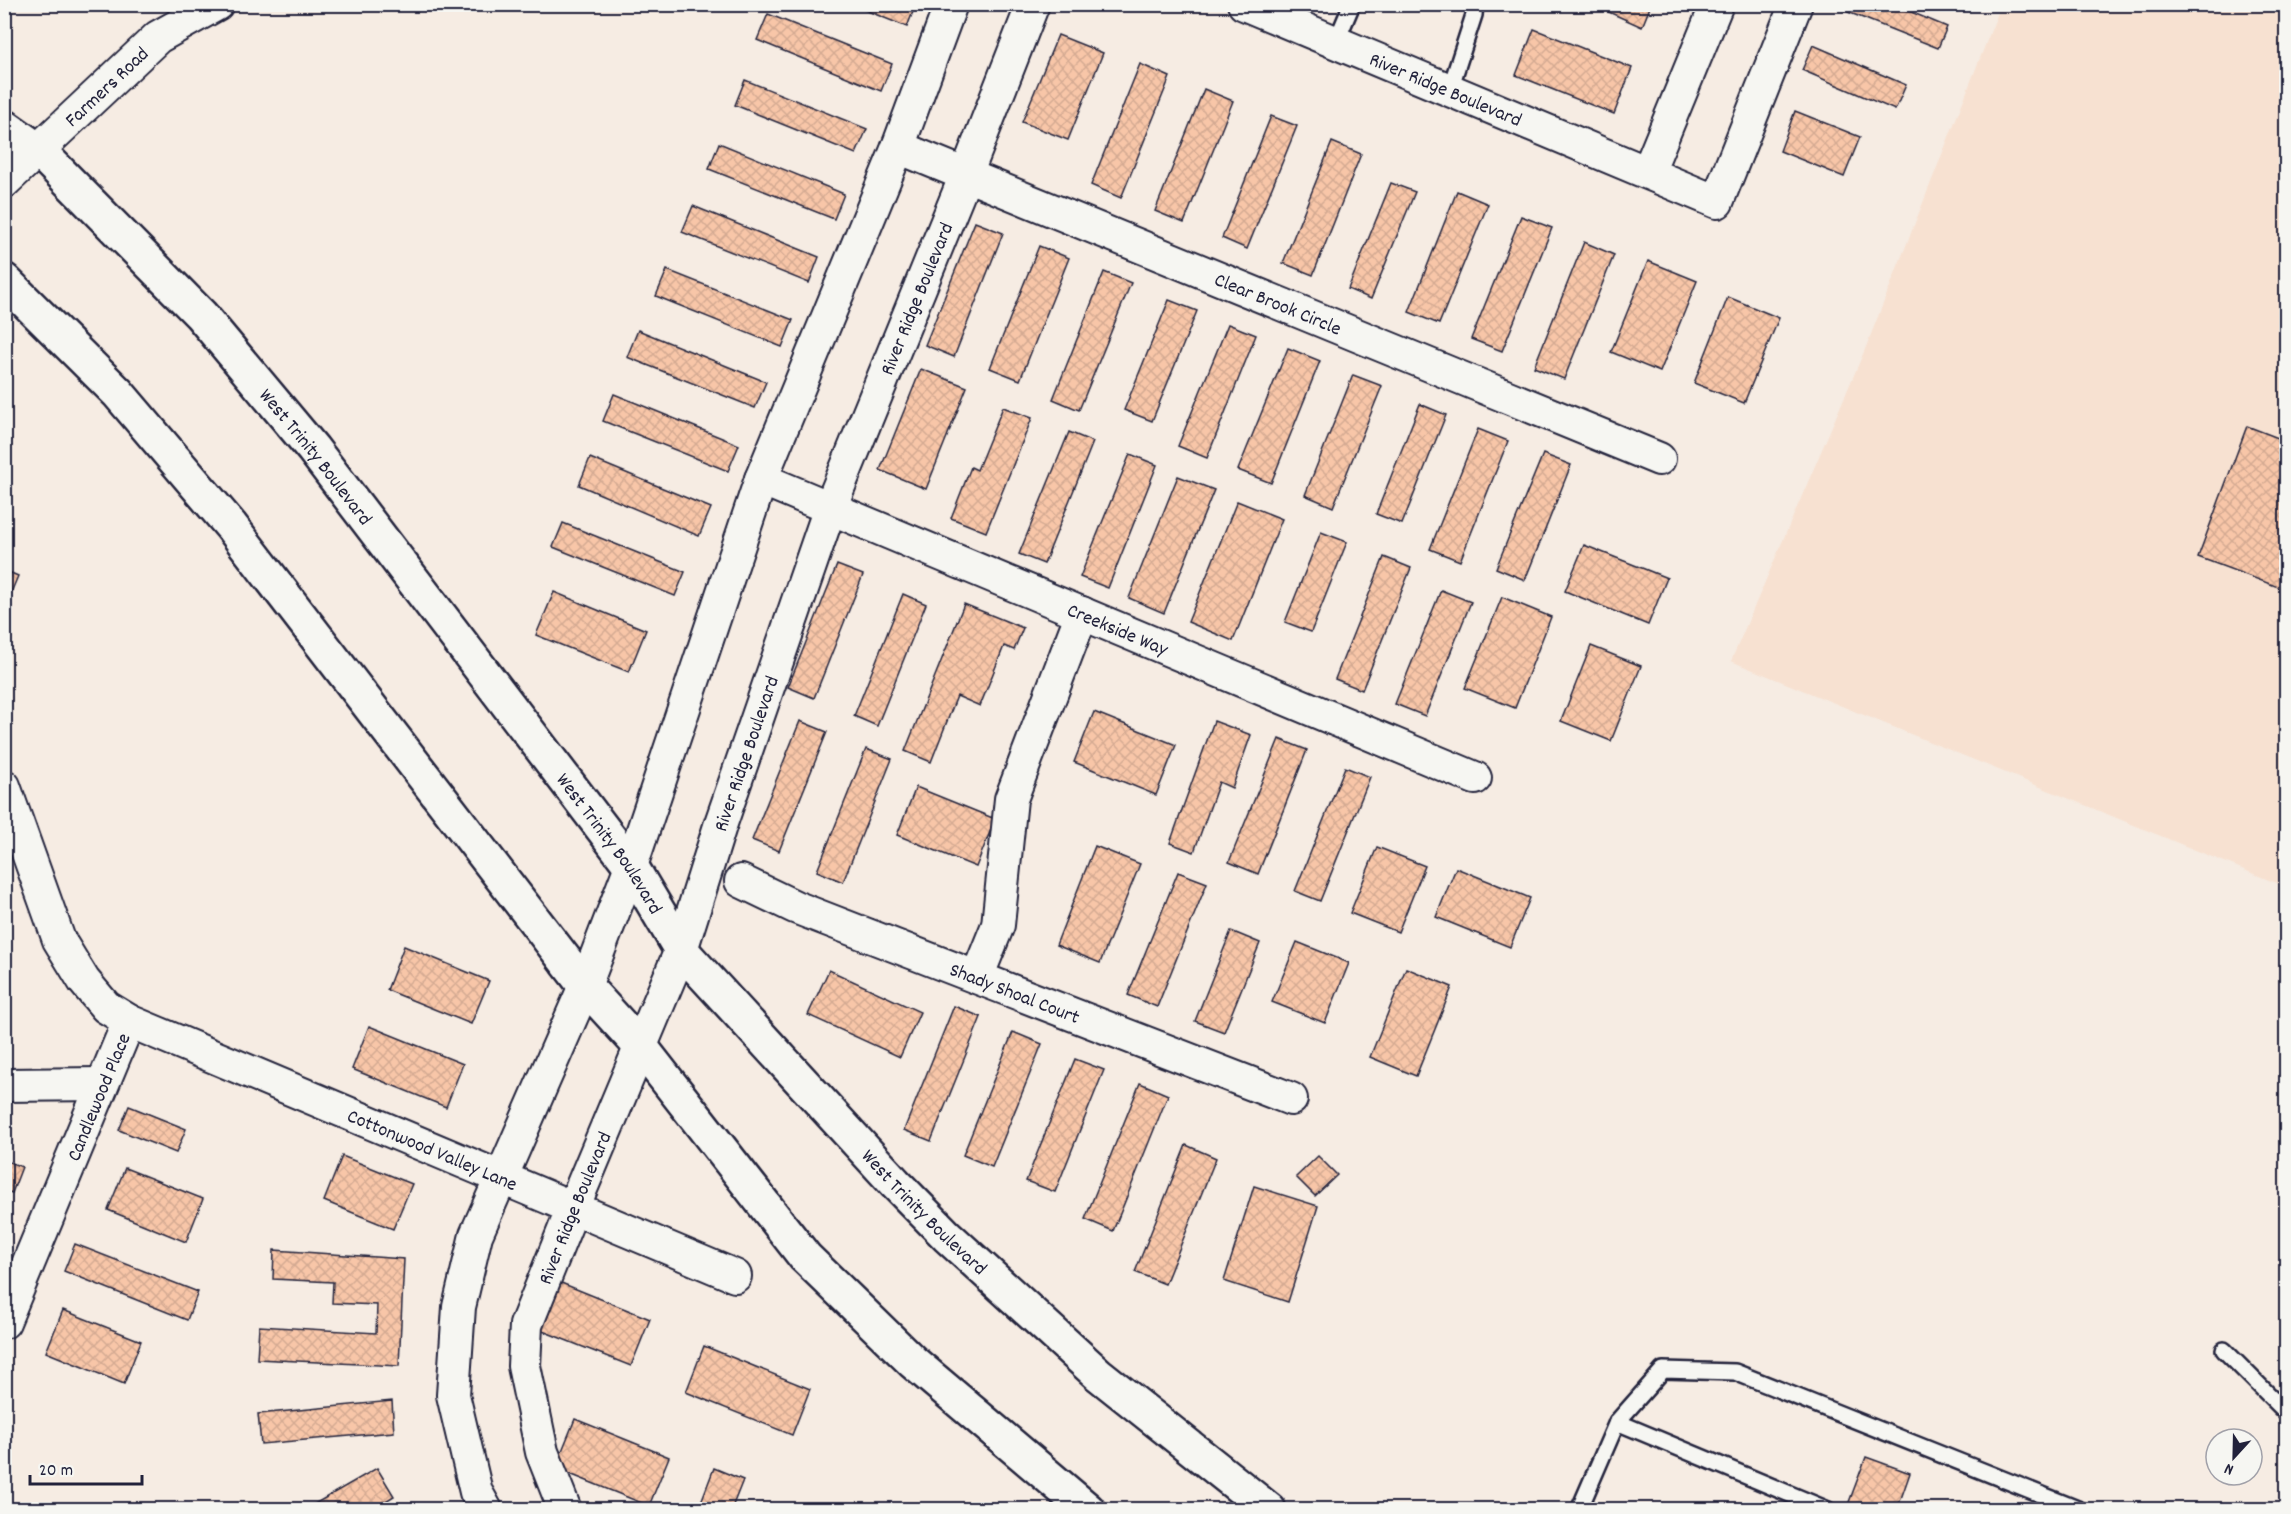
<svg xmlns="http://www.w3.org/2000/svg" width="2291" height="1514" font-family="Dekko,sans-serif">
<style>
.built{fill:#f7e1d1}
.building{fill:url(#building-cross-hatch);stroke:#22223b;stroke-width:1.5}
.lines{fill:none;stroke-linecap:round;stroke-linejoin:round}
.lane-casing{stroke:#22223b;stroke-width:20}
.street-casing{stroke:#22223b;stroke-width:36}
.secondary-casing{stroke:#22223b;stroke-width:38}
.lane{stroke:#f6f6f2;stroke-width:15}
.street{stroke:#f6f6f2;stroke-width:32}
.secondary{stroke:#f6f6f2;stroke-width:33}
.labels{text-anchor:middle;stroke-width:5;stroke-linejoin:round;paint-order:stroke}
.street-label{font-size:20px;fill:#22223b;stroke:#f6f6f2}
</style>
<defs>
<pattern id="building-cross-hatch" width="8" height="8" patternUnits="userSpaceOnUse" patternTransform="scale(1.5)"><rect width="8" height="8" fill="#f8c6a8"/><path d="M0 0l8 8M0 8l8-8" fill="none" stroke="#d4aa92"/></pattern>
</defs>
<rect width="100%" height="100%" fill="#f6ece3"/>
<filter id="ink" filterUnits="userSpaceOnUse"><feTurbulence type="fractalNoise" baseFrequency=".0167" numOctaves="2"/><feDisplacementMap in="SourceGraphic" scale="12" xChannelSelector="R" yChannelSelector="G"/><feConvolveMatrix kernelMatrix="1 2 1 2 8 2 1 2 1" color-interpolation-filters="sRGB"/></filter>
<g filter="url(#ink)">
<path class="built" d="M2001 5H2286V887L1731 661 1866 347Z"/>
<g class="building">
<path d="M850 4H916L907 27Z"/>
<path d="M1591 4H1644L1650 7 1642 27Z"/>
<path d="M1834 4H1892L1947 27 1938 48 1833 6Z"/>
<path d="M768 14 892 64 881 91 757 40Z"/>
<path d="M1534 29 1632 68 1614 114 1516 75Z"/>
<path d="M1058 35 1103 53 1068 140 1022 122Z"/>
<path d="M1813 45 1906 85 1895 110 1802 70Z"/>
<path d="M1140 64 1170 77 1121 198 1091 185Z"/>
<path d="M745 80 867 129 856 154 735 105Z"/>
<path d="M1204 89 1233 101 1184 223 1155 211Z"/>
<path d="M1795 111 1860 137 1844 177 1780 151Z"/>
<path d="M1271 116 1297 126 1247 249 1222 238Z"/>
<path d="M1332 142 1361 154 1313 275 1283 263Z"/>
<path d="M719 143 844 194 834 219 709 169Z"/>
<path d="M1391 183 1415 192 1371 299 1348 289Z"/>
<path d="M1457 191 1488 204 1439 324 1409 312Z"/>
<path d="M693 206 819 257 809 283 682 232Z"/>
<path d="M1521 216 1552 228 1502 351 1471 339Z"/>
<path d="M975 222 1003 233 954 357 925 345Z"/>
<path d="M1584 242 1614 255 1564 379 1534 367Z"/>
<path d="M1039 246 1069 258 1020 380 990 368Z"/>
<path d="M1648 261 1697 281 1660 372 1611 352Z"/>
<path d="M667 270 793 320 782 347 656 296Z"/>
<path d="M1104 272 1131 283 1079 410 1053 399Z"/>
<path d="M1728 297 1779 318 1744 403 1694 383Z"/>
<path d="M1169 300 1197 311 1152 421 1124 410Z"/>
<path d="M1228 324 1256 335 1207 458 1178 446Z"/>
<path d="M638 330 766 382 755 408 627 357Z"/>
<path d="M1288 348 1320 361 1271 483 1238 470Z"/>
<path d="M921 369 967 387 926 489 880 470Z"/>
<path d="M1353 375 1382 386 1333 507 1305 495Z"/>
<path d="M614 394 739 445 728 471 603 421Z"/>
<path d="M1420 404 1446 415 1402 524 1376 514Z"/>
<path d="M1003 407 1032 418 986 532 951 518 971 467 977 470Z"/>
<path d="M2247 426 2286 441V590L2198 557Z"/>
<path d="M1478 429 1508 441 1460 561 1430 549Z"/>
<path d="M1069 432 1093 442 1044 564 1019 554Z"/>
<path d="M1130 454 1157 465 1108 588 1080 577Z"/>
<path d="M1543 454 1571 465 1525 580 1496 568Z"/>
<path d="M590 458 711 508 699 536 579 485Z"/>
<path d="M1178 476 1214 490 1164 613 1129 598Z"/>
<path d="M1237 501 1282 519 1233 641 1188 622Z"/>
<path d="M563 523 685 572 675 596 553 547Z"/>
<path d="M1321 532 1347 542 1311 632 1285 622Z"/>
<path d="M1584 545 1667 578 1648 625 1565 591Z"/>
<path d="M1384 557 1411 568 1362 690 1335 679Z"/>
<path d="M837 565 863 575 814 698 788 687Z"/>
<path d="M4 570 18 576 4 609Z"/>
<path d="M1441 590 1471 602 1425 716 1395 704Z"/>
<path d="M554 592 646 630 629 672 536 635Z"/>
<path d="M903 594 926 604 877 726 854 716Z"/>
<path d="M1502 597 1551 617 1515 708 1465 688Z"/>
<path d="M964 604 1023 628 1014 650 1004 646 980 706 957 696 931 762 905 751Z"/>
<path d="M1591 646 1641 666 1611 741 1561 721Z"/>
<path d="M1094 712 1176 745 1156 795 1074 762Z"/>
<path d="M800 721 827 732 779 851 752 840Z"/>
<path d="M1214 721 1251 735 1232 788 1219 782 1194 852 1170 843Z"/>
<path d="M1279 739 1307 750 1258 874 1229 862Z"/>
<path d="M866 749 892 759 843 882 817 871Z"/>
<path d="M1345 767 1370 777 1320 901 1295 891Z"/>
<path d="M916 787 995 819 976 867 897 835Z"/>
<path d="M1095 846 1140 864 1100 963 1056 945Z"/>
<path d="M1377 847 1425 866 1398 932 1350 913Z"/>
<path d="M1456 868 1530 898 1510 947 1436 917Z"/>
<path d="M1178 872 1207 883 1157 1007 1128 995Z"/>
<path d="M1231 931 1260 943 1224 1032 1195 1021Z"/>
<path d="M1297 942 1349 963 1325 1023 1272 1002Z"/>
<path d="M404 946 489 981 471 1024 387 990Z"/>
<path d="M1406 968 1452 987 1416 1076 1370 1057Z"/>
<path d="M829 970 920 1012 900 1057 808 1015Z"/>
<path d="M954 1006 981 1017 931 1141 904 1130Z"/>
<path d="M369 1026 463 1064 446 1107 352 1069Z"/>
<path d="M1013 1032 1042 1044 992 1167 963 1155Z"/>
<path d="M1075 1059 1104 1070 1055 1192 1026 1181Z"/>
<path d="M1140 1083 1168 1095 1113 1231 1085 1219Z"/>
<path d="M129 1106 186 1129 176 1153 119 1130Z"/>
<path d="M1186 1145 1216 1158 1165 1284 1135 1272Z"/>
<path d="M342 1156 412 1184 393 1229 324 1201Z"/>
<path d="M1318 1156 1337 1175 1315 1196 1296 1177Z"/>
<path d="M4 1160 22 1167 12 1193 4 1190Z"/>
<path d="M125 1168 203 1199 186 1242 108 1210Z"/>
<path d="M1254 1186 1318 1206 1288 1302 1224 1281Z"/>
<path d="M75 1244 198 1292 187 1320 64 1271Z"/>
<path d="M274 1250 404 1259 399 1366 257 1359 259 1326 376 1333 377 1305 332 1303 333 1282 273 1279Z"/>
<path d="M549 1278 650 1319 631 1366 530 1326Z"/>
<path d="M63 1310 141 1341 124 1384 46 1352Z"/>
<path d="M704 1346 810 1389 792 1435 686 1392Z"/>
<path d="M392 1401 394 1432 261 1444 258 1414Z"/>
<path d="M575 1419 669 1457 649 1506 555 1468Z"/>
<path d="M1866 1457 1910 1473 1897 1510H1846Z"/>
<path d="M377 1468 394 1496 371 1510H304Z"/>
<path d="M714 1468 743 1480 731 1510H698Z"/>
</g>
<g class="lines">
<defs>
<g id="lane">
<path d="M1336 42 1352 4"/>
<path d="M1450 89 1474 15 1475 4"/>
<path d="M2224 1350 2286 1412"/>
<path d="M1617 1422 1828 1510"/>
<path d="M1579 1510 1617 1422 1663 1370 1735 1372 2080 1510"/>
</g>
<g id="street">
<path id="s1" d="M1244 4 1717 202 1796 4"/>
<path id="s2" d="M898 147 1659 459"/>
<path d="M1648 172 1717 4"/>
<path id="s3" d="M4 182 158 37 217 4"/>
<path id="s4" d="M761 479 1475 778"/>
<path id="s5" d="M4 786 59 940 84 981 106 1007 129 1021 735 1276"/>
<path id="s6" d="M741 881 795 907 1291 1099"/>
<path d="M977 977 998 925 1011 799 1082 613"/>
<path d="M4 1085 102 1084"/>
<path id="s7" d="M4 1322 129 1021"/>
<path d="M486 1510 476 1492 453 1395 459 1307 476 1235 585 986 631 866 761 479 898 147 951 4"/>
<path id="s8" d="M565 1510 542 1452 524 1366 526 1325 573 1208 681 950 720 826 830 508 966 175 1033 4"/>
</g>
<g id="secondary">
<path id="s9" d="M4 126 38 150 201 315 313 449 631 866 681 950 895 1183 947 1236 1098 1374 1269 1510"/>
<path d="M4 280 118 393 231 526 585 986 641 1047 805 1257 913 1362 1088 1510"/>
</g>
</defs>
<use href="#lane" class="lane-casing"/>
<use href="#street" class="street-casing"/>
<use href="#secondary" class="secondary-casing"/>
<use href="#lane" class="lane"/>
<use href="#street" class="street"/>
<use href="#secondary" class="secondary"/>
</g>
</g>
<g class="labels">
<g class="street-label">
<text dy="7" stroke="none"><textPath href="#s3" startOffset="140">Farmers Road</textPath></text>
<text dy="7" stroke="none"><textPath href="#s1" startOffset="219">River Ridge Boulevard</textPath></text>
<text dy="7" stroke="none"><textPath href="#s8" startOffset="1290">River Ridge Boulevard</textPath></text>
<text dy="7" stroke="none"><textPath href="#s2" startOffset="411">Clear Brook Circle</textPath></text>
<text dy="7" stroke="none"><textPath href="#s9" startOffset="456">West Trinity Boulevard</textPath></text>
<text dy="7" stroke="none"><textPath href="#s4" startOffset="387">Creekside Way</textPath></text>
<text dy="7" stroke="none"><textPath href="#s8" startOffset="804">River Ridge Boulevard</textPath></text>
<text dy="7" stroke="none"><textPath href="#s9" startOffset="942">West Trinity Boulevard</textPath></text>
<text dy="7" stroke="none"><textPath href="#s6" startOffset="296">Shady Shoal Court</textPath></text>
<text dy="7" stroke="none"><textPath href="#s7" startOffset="244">Candlewood Place</textPath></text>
<text dy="7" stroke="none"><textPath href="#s5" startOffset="602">Cottonwood Valley Lane</textPath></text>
<text dy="7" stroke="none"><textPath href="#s8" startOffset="318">River Ridge Boulevard</textPath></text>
<text dy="7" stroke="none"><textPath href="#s9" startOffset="1428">West Trinity Boulevard</textPath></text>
</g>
</g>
<rect width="2291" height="1514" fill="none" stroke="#f6f6f2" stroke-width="24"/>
<rect x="12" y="12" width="2267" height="1490" fill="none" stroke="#22223b" stroke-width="2" filter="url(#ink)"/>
<g transform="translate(2234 1457) rotate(202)"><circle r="28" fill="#f6f6f2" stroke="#a1a1a9" stroke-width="1.5"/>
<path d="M0-4.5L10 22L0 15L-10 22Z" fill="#22223b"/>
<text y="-9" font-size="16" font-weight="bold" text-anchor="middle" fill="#22223b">N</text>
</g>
<path d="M30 1475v9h112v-9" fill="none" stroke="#22223b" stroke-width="3"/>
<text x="39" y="1475" font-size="18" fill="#22223b" stroke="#f6f6f2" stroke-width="4.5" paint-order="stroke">20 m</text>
</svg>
